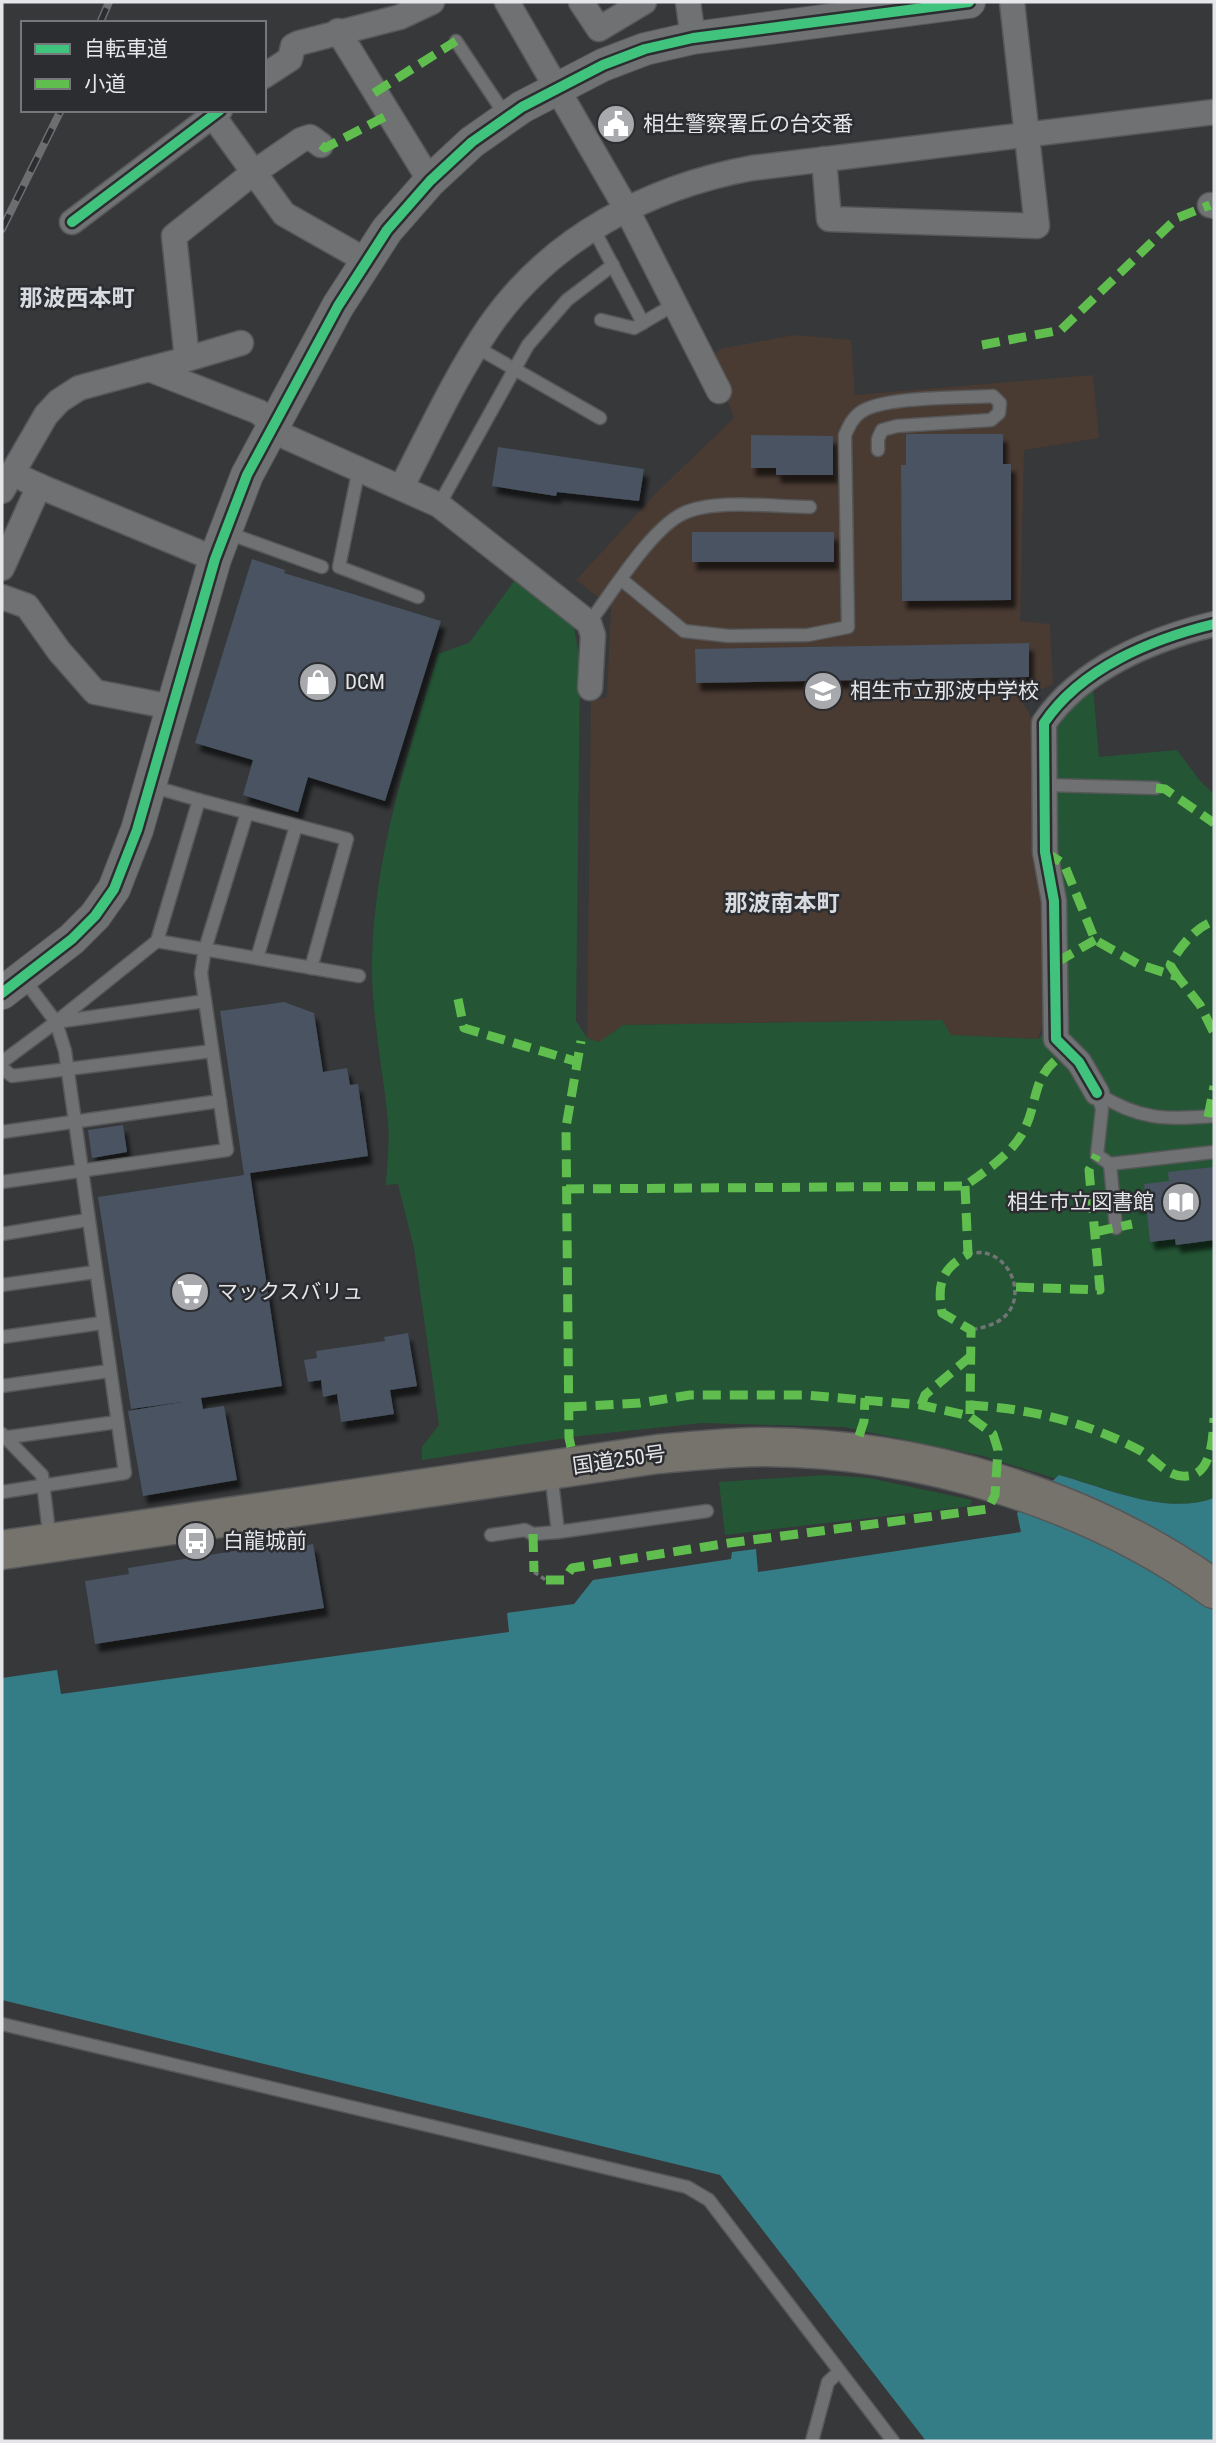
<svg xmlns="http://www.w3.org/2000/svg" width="1216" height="2443" font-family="'Roboto Condensed','Noto Sans JP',sans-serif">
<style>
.education{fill:#493a32}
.green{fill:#245635}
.water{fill:#357d86}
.building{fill:#485362;filter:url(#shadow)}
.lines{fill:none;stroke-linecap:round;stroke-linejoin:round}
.service-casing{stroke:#565759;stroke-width:15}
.minor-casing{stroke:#565759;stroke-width:27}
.tertiary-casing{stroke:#565759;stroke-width:34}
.trunk-casing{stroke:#565759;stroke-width:41}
.path{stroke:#727476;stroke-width:3.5;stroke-dasharray:5 3.5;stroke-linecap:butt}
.service{stroke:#707172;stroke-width:12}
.minor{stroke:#707172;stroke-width:24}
.tertiary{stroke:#707172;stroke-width:32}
.trunk{stroke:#76736c;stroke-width:38}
.rail-casing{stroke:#6c6e70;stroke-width:8}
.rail{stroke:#2b2d31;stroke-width:5;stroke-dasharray:16;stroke-linecap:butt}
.quiet{stroke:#5fbe4e;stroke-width:9;stroke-dasharray:18 9;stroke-linecap:butt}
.cycleway-casing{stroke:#2b2d31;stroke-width:15}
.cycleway{stroke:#40c37c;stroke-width:10}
.labels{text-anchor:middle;stroke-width:5;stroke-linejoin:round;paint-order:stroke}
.poi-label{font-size:21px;fill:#e4e6e9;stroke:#2b2d31;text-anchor:start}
.street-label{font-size:21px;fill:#e4e6e9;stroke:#2b2d31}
.neighbourhood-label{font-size:23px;font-weight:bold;fill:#d8dbe0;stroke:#2b2d31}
</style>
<defs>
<filter id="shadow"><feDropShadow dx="4.5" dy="8" stdDeviation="2" flood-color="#0009"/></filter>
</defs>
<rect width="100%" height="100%" fill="#36383a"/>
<path class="education" d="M794 335 851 340 855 395 1093 375 1099 438 1024 450 1020 621 1050 624 1053 684 1021 699 1033 721 1050 937V1002L1038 1039 950 1035 942 1020 623 1025 600 1042 587 1038 591 701 607 697 611 607 576 580 658 491 734 418 711 359 719 349Z"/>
<g class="green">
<path d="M517 577 574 627 580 662 576 1021 587 1038 599 1042 623 1025 942 1020 951 1035 1038 1039 1065 1017 1054 837 1052 728 1093 687 1099 757 1177 750 1200 781 1214 794V1498C1165 1516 1108 1488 1060 1475L1057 1479 983 1456 844 1427 702 1423 579 1436 422 1460V1447L439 1425 414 1248 398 1184 386 1185C387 1164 390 1141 388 1121 383 1069 372 1019 372 967 373 859 407 757 438 654L469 643Z"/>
<path d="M826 1475 869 1478 972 1500 970 1506 725 1535 719 1482Z"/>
</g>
<path class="water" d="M1059 1475C1107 1488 1165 1516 1214 1498V2441H926L720 2175 2 2000V1678L57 1670 61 1694 509 1632 507 1613 574 1604 593 1580 731 1559 732 1552 756 1549 758 1572 1021 1532 1017 1513Z"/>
<g class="building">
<path d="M906 434H1003V464H1011V600L902 601 901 465H906Z"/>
<path d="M751 435 833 436V475H776V468H751Z"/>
<path d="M498 447 644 469 639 501 557 492 556 496 492 486Z"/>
<rect x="692" y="532" width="142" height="30"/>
<path d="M252 559 285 570 284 573 441 621 385 801 308 777 298 812 243 795 253 760 195 743Z"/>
<path d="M1029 643V677L696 683 695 649Z"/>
<path d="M284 1002 314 1013 323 1072 347 1068 350 1085 358 1084 368 1156 250 1173 282 1386 201 1398 203 1409 224 1406 237 1480 143 1496 128 1411 182 1402 131 1409 98 1197 244 1175 220 1011Z"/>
<path d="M123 1125 127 1152 92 1158 88 1130Z"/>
<path d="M1214 1167V1240L1176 1245 1175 1239 1150 1242 1146 1204 1135 1205 1134 1195 1145 1193 1144 1184 1169 1181 1168 1172Z"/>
<path d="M408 1333 417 1386 390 1390 394 1414 341 1422 337 1394 323 1397 321 1380 308 1382 304 1360 317 1358 316 1351 385 1341 384 1337Z"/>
<path d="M313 1544 324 1608 95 1644 85 1581 129 1574 128 1568 272 1545V1551Z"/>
</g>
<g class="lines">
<defs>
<g id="service">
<path d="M456 41 506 116"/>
<path d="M593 228 643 323"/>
<path d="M601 320 634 328 675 304"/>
<path d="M476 347 600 418"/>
<path d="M359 468 339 567 418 597"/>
<path d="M439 505 528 345 567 300 613 265"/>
<path d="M225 532 322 567"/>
<path d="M622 580 684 631 729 636 808 635 848 627 845 435C849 426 853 417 861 412 884 396 963 398 993 396L1000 403 999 413 991 420 897 426 882 430 878 439V450"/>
<path d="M589 623C611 594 650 530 682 514 713 498 775 507 810 507"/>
<path d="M1044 785 1156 788"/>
<path d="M151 786 199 800 157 941 56 1022 205 1001"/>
<path d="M199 800 347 839 311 968"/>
<path d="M157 941 359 976"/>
<path d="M257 958 296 826"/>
<path d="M2 1062 56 1022 23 978"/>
<path d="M2 1068 12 1076 212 1051"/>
<path d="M1097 1093 1102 1109 1097 1155 1110 1164 1214 1152"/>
<path d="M1097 1093C1138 1120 1167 1120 1214 1116"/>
<path d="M2 1132 220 1101"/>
<path d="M1110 1164 1116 1228"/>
<path d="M2 1182 227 1150 201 973 205 949 247 813"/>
<path d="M2 1234 87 1220"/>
<path d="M2 1285 95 1272"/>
<path d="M2 1337 102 1323"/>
<path d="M2 1386 109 1371"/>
<path d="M2 1434 42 1475 50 1540"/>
<path d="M2 1438 117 1422"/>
<path d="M551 1473 558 1532"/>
<path d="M2 1492 125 1473 65 1051 56 1022"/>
<path d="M491 1535 525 1530 533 1534 558 1532 707 1511"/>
<path d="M2 2024 687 2187 709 2200 893 2441"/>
<path d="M812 2441 828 2382 839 2372"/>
</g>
<g id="minor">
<path d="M507 2 626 208 719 391"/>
<path d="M581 2 599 29 644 2"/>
<path d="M688 2 693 38"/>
<path d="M338 31 430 181"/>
<path d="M264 76 290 59 293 46 299 43 400 17 432 2"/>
<path d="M213 116 284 214 367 261"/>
<path d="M824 159 829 219 1037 226 1012 2"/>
<path d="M1210 205 1214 206"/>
<path d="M72 222 220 110"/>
<path d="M187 359 241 343"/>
<path d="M145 370 187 359 174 236 253 173 301 140 310 137 321 145"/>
<path d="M39 486 215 559"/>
<path d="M402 486C430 432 455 377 489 327 550 238 649 187 752 168L1214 112"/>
<path d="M2 491 46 415 59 401 79 388 149 369 259 412 284 436 439 505 589 623 593 635 590 688"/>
<path d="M2 568 39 486 26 480"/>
<path d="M2 597 27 606 59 651 95 692 172 707"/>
<path d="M1097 1093 1079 1062 1056 1039 1054 901 1045 852 1044 723C1081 668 1152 639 1214 624"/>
</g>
<path id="tertiary" d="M2 993 72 939 95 916 114 889 137 830 215 559 247 475 338 306 387 230 430 181 472 142 522 107 603 65 645 49 693 38 969 2"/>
<path id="trunk" d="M2 1550 658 1454C693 1451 729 1447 764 1447 919 1448 1088 1498 1214 1589"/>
</defs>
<use href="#service" class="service-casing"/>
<use href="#minor" class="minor-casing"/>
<use href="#tertiary" class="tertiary-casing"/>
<use href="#trunk" class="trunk-casing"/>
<g class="path">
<path d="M968 1254C973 1253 980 1252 985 1253 1009 1258 1023 1289 1010 1310 1001 1324 985 1327 971 1330"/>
<path d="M534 1572 546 1580"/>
</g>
<use href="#service" class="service"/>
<use href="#minor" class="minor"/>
<use href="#tertiary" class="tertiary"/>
<use href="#trunk" class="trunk"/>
<defs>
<g id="rail">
<path d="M100 23 109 2"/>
<path d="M2 229 61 110"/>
</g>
</defs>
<use href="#rail" class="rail-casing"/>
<use href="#rail" class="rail"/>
<g class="quiet">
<path d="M374 93 456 41"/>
<path d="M321 145 325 148 388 115"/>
<path d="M982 345 1061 330 1177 218 1210 205"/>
<path d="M1156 788 1165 789 1214 823"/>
<path d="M1045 852 1064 864 1095 940 1138 964 1178 977 1200 1005 1214 1033"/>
<path d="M1057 962 1095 940"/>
<path d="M1178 977 1170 965C1179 948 1195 927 1214 921"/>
<path d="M458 999 464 1028 578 1062"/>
<path d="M1208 1117 1214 1086"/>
<path d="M965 1186 968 1254C941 1269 937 1284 942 1313L971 1330 970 1414"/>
<path d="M566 1189 965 1186C985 1171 1009 1156 1022 1134 1041 1100 1028 1076 1068 1051"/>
<path d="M1095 1232 1132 1224"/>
<path d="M1016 1287 1100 1290 1089 1170 1097 1155"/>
<path d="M921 1405 925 1395 971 1356"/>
<path d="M970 1405C1031 1409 1087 1422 1141 1451 1157 1460 1167 1478 1187 1476 1212 1475 1213 1436 1214 1418"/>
<path d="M859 1436 864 1421 865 1398"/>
<path d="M571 1447 569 1438 566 1127 581 1041"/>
<path d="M533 1534 534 1572"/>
<path d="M546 1580H564L572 1568 729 1543 988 1509 995 1495 998 1450 993 1434 969 1416 921 1405 805 1395H690L640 1403 568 1407"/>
</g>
<defs>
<g id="cycleway">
<path d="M72 222 220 110"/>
<path d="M2 993 72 939 95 916 114 889 137 830 215 559 247 475 338 306 387 230 430 181 472 142 522 107 603 65 645 49 693 38 969 2"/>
<path d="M1097 1093 1079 1062 1056 1039 1054 901 1045 852 1044 723C1081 668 1152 639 1214 624"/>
</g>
</defs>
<use href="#cycleway" class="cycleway-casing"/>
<use href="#cycleway" class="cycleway"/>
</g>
<defs>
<symbol id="civic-disc" viewBox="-11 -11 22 22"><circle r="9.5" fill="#a7a9ac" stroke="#2b2d31"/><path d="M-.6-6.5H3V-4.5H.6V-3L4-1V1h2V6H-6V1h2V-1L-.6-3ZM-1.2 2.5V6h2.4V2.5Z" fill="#fff"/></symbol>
<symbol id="shop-disc" viewBox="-11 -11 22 22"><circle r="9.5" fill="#a7a9ac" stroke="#2b2d31"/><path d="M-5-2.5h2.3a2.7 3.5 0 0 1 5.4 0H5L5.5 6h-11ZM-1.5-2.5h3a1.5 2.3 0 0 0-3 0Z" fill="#fff"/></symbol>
<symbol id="school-disc" viewBox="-11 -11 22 22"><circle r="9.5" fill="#a7a9ac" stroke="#2b2d31"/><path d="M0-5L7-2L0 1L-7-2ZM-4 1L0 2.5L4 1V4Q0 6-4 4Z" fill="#fff"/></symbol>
<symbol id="library-disc" viewBox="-11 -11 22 22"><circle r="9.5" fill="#a7a9ac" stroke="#2b2d31"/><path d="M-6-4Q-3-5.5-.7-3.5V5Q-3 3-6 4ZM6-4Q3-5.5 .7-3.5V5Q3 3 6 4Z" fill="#fff"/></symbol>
<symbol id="supermarket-disc" viewBox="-11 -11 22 22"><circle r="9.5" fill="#a7a9ac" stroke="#2b2d31"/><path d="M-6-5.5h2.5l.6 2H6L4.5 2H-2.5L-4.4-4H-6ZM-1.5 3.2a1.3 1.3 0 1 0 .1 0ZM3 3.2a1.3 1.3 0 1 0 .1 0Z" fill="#fff"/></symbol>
<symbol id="bus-disc" viewBox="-11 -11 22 22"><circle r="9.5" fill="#a7a9ac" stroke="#2b2d31"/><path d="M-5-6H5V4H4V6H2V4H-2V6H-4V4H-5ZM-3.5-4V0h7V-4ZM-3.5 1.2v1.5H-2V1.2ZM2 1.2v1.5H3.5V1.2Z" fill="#fff"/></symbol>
</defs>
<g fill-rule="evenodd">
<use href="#civic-disc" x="594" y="102" width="44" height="44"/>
<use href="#shop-disc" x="296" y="660" width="44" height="44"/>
<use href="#school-disc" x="801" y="669" width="44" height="44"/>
<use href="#library-disc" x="1159" y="1180" width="44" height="44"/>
<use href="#supermarket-disc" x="168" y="1270" width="44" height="44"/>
<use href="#bus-disc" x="174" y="1519" width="44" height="44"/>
</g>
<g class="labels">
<g class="poi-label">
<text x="643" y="131">相生警察署丘の台交番</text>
<text x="345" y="689">DCM</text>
<text x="850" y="698">相生市立那波中学校</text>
<text x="1154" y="1209" text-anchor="end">相生市立図書館</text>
<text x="217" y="1299">マックスバリュ</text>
<text x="223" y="1548">白龍城前</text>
</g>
<g class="street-label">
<text transform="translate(619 1460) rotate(-8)" y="7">国道250号</text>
</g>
<g class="neighbourhood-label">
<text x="77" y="306">那波西本町</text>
<text x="782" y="911">那波南本町</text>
</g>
</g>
<rect width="1216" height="2443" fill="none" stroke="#e4e6e9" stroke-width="7"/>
<rect x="21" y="21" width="245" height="91" fill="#2b2d31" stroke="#75777b" stroke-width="2"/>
<rect x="35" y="44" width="35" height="10" fill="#40c37c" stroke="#75777b" stroke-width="2"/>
<text x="84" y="56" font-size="21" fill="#e4e6e9">自転車道</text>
<rect x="35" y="79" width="35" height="10" fill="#5fbe4e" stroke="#75777b" stroke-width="2"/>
<text x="84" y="91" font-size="21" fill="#e4e6e9">小道</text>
</svg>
